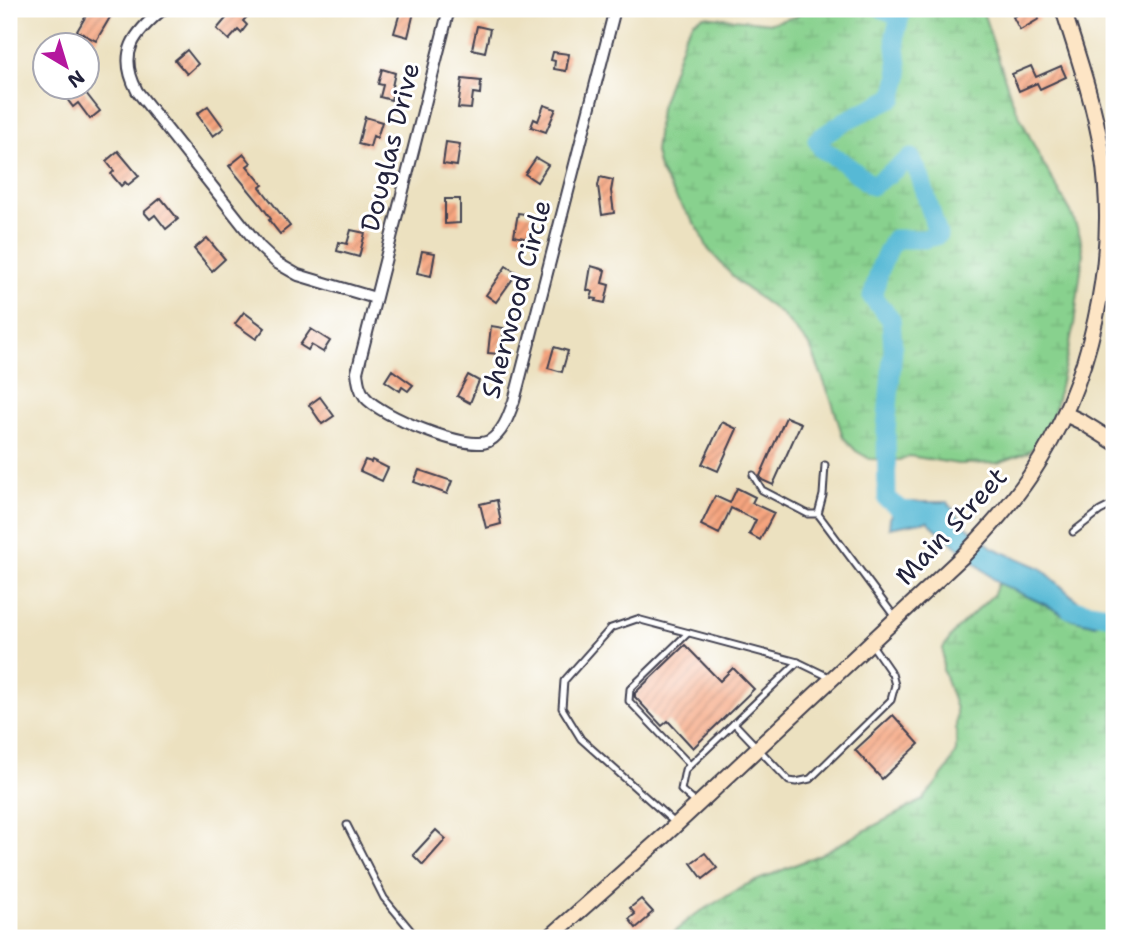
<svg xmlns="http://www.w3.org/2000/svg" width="1123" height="947" font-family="'Shantell Sans',sans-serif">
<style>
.wetland{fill:url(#wetland-marsh);stroke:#557a64;stroke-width:2}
.water{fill:#56b9d5;stroke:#3c6e88;stroke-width:2}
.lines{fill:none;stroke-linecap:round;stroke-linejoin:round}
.river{stroke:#56b9d5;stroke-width:19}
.building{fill:url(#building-hatch)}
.lane-casing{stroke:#403f4f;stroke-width:9}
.street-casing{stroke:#403f4f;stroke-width:14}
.secondary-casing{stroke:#403f4f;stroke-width:18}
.lane{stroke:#fff;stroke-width:5}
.street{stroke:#fff;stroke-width:10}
.secondary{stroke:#fde5c5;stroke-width:14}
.labels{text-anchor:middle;stroke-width:6;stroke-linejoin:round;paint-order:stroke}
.street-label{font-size:26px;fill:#22223b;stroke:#fff}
</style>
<defs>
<pattern id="wetland-marsh" width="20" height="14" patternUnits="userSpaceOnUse" patternTransform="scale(1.75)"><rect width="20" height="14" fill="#88d18e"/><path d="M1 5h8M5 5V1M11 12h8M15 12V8" fill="none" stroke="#75b37b"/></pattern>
<pattern id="building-hatch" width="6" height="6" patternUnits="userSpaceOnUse" patternTransform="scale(1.75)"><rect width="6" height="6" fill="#f6a57f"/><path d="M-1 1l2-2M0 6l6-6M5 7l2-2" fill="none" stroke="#c78669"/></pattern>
</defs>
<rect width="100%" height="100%" fill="#fff"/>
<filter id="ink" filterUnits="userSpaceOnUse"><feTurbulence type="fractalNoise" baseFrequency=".0143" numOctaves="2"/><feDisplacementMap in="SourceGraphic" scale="14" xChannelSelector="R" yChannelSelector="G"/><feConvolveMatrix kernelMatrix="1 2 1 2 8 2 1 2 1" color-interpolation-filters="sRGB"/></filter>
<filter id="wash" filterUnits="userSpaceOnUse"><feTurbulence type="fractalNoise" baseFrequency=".00686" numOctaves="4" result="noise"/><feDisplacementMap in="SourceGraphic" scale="28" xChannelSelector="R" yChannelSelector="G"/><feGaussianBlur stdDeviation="1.57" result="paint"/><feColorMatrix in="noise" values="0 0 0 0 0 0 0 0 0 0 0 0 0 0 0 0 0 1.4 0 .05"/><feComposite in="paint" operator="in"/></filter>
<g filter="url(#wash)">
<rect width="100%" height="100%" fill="#ece1c0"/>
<g class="wetland">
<path d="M807 9H982L1012 100 1040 158 1071 212 1080 236 1083 254 1074 325 1054 412 1043 439 1028 452 998 463 958 464 909 456 902 460 870 459 856 451 843 437 832 402 810 346 781 314 739 283 708 249 700 231 678 201 659 169 655 152 660 108 685 35 694 21 704 16 771 23 795 17Z"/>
<path d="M998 583 1046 605 1069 618 1095 625 1114 611V938H668L691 917 746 885 819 855 923 800 948 768 956 751V709L943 670V648L956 630 994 594Z"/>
</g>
<path class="water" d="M900 502H947L966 526 993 548 1041 568 1081 604 1096 608 1095 625 1069 618 1046 605 998 583 927 521 889 528 890 518Z"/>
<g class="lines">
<g class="river">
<path d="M883 9 900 17 895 36 899 76 894 97 845 121 817 140 822 149 843 162 872 186 911 158 920 176 938 235 924 239H894L882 263 872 297 891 319 893 349 886 431 887 499 902 510 921 512"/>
<path d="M1070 609 1114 616"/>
</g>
</g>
<g id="blocks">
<g class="building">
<path d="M90 9H115L96 41 77 31Z"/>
<path d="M234 9H254L243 21 247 25 241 33 238 30 229 40 217 29Z"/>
<path d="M401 9 414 12 408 37 394 33Z"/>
<path d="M1027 9H1033L1039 19 1020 30 1013 17Z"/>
<path d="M477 26 490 29 485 52 472 49Z"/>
<path d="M187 50 198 64 187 74 175 60Z"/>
<path d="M553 52 569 54 566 71 554 69 555 61 551 60Z"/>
<path d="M1031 66 1036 77 1061 66 1066 77 1040 89 1037 83 1019 91 1012 74Z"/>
<path d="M382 69 395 73 391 91 393 92 391 100 380 97 383 85 378 84Z"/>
<path d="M462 79 481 81 480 94 473 93 471 109 458 108Z"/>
<path d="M82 88 100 111 90 119 78 103 73 107 67 99Z"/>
<path d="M544 105 556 109 546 132 531 127 534 119 538 121Z"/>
<path d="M208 106 224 128 213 136 197 114Z"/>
<path d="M365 117 382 122 377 138 373 136 370 147 358 144Z"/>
<path d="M446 142 460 144 457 166 443 164Z"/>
<path d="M118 151 139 176 128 185 125 182 121 186 111 174 114 171 106 161Z"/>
<path d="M244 154 251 163 247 166 263 185 260 187 290 226 280 234 269 220 271 219 261 205 229 166Z"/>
<path d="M536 158 548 165 537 182 525 174Z"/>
<path d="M600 177 613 180 611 191 614 213 602 215 598 186Z"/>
<path d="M161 198 178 219 166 229 155 215 150 219 144 212Z"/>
<path d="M445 199H460V223L445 224Z"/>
<path d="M518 213 532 215 529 239 514 236Z"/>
<path d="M351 230 365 233 359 257 337 251 339 242 347 244Z"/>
<path d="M207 238 225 259 212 271 194 249Z"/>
<path d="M422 251 435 253 431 276 417 273Z"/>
<path d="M506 266 517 273 496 302 486 295Z"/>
<path d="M591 266 605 270 602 283 609 285 605 303 596 301 597 299 591 298 593 292 587 290Z"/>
<path d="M244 312 265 328 256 339 235 324Z"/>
<path d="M491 326 504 328 502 345 500 344 499 354 488 353Z"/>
<path d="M311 329 330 341 323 352 311 345 308 350 300 345Z"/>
<path d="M554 347 568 351 562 372 548 368Z"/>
<path d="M392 370 413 385 408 391 402 387 400 391 385 381Z"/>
<path d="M468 375 479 381 470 403 457 396Z"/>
<path d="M320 397 334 416 322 424 309 405Z"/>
<path d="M786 417 801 423 773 485 762 480 760 476Z"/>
<path d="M722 422 737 429 718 471 702 464Z"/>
<path d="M365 460 371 462 372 460 388 468 382 481 360 471Z"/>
<path d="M419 470 452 481 447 494 414 482Z"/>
<path d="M737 488 755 497 752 503 774 513 760 540 749 534 756 520 731 508 719 534 701 525 715 496 730 503Z"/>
<path d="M497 500 501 524 486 528 480 504Z"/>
<path d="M685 645 720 681 733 668 754 689 693 748 668 721 662 726 635 697V693Z"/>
<path d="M893 715 919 744 882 779 855 750Z"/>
<path d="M436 830 446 839 423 865 413 855Z"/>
<path d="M705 853 717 868 703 879 691 863Z"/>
<path d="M641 899 653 912 648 916 649 917 636 928 629 919 635 914 630 908Z"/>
</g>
</g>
</g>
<g filter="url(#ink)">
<use href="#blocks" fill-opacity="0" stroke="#403f4f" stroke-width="2"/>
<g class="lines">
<defs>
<g id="lane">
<path d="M753 475 762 490 808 514H818L894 616"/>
<path d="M818 514 823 495 825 465"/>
<path d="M1073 532 1100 511 1114 504"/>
<path d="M688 633 630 689 629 701 690 765"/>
<path d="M734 723 789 781 796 782 810 779 891 700 895 685 892 674 872 645"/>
<path d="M696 803 681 790 685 770 798 662"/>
<path d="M676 824 581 739 562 708 564 681 611 628 637 619 798 662 829 677"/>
<path d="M347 825 384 898 417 938"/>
</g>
<g id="street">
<path d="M163 9C134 33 117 53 137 91L260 247 277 263 298 275 375 298"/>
<path d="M449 9 357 372C358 381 359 389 365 397 379 415 468 452 489 441 503 433 509 415 514 401L615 9"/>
</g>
<g id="secondary">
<path d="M1065 414 1082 422 1114 442"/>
<path d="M549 938 664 836 962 557C986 532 1010 506 1030 476 1091 385 1119 260 1102 152 1094 103 1078 56 1063 9"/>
</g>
</defs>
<use href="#lane" class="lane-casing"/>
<use href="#street" class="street-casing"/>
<use href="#secondary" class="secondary-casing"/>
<use href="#lane" class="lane"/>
<use href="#street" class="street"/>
<use href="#secondary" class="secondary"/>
</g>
</g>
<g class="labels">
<g class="street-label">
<text transform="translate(390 147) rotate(-76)" y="9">Douglas Drive</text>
<text transform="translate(516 299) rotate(-75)" y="9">Sherwood Circle</text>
<text transform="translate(951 526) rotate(-47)" y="9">Main Street</text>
</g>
</g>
<rect width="1123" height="947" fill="none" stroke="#fff" stroke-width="35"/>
<g transform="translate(66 66) rotate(142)"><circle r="33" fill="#ffffff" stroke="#a7a7b1" stroke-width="2"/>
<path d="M0-5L12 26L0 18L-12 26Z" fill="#b5179e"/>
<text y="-10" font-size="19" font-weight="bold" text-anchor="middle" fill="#22223b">N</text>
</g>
</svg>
